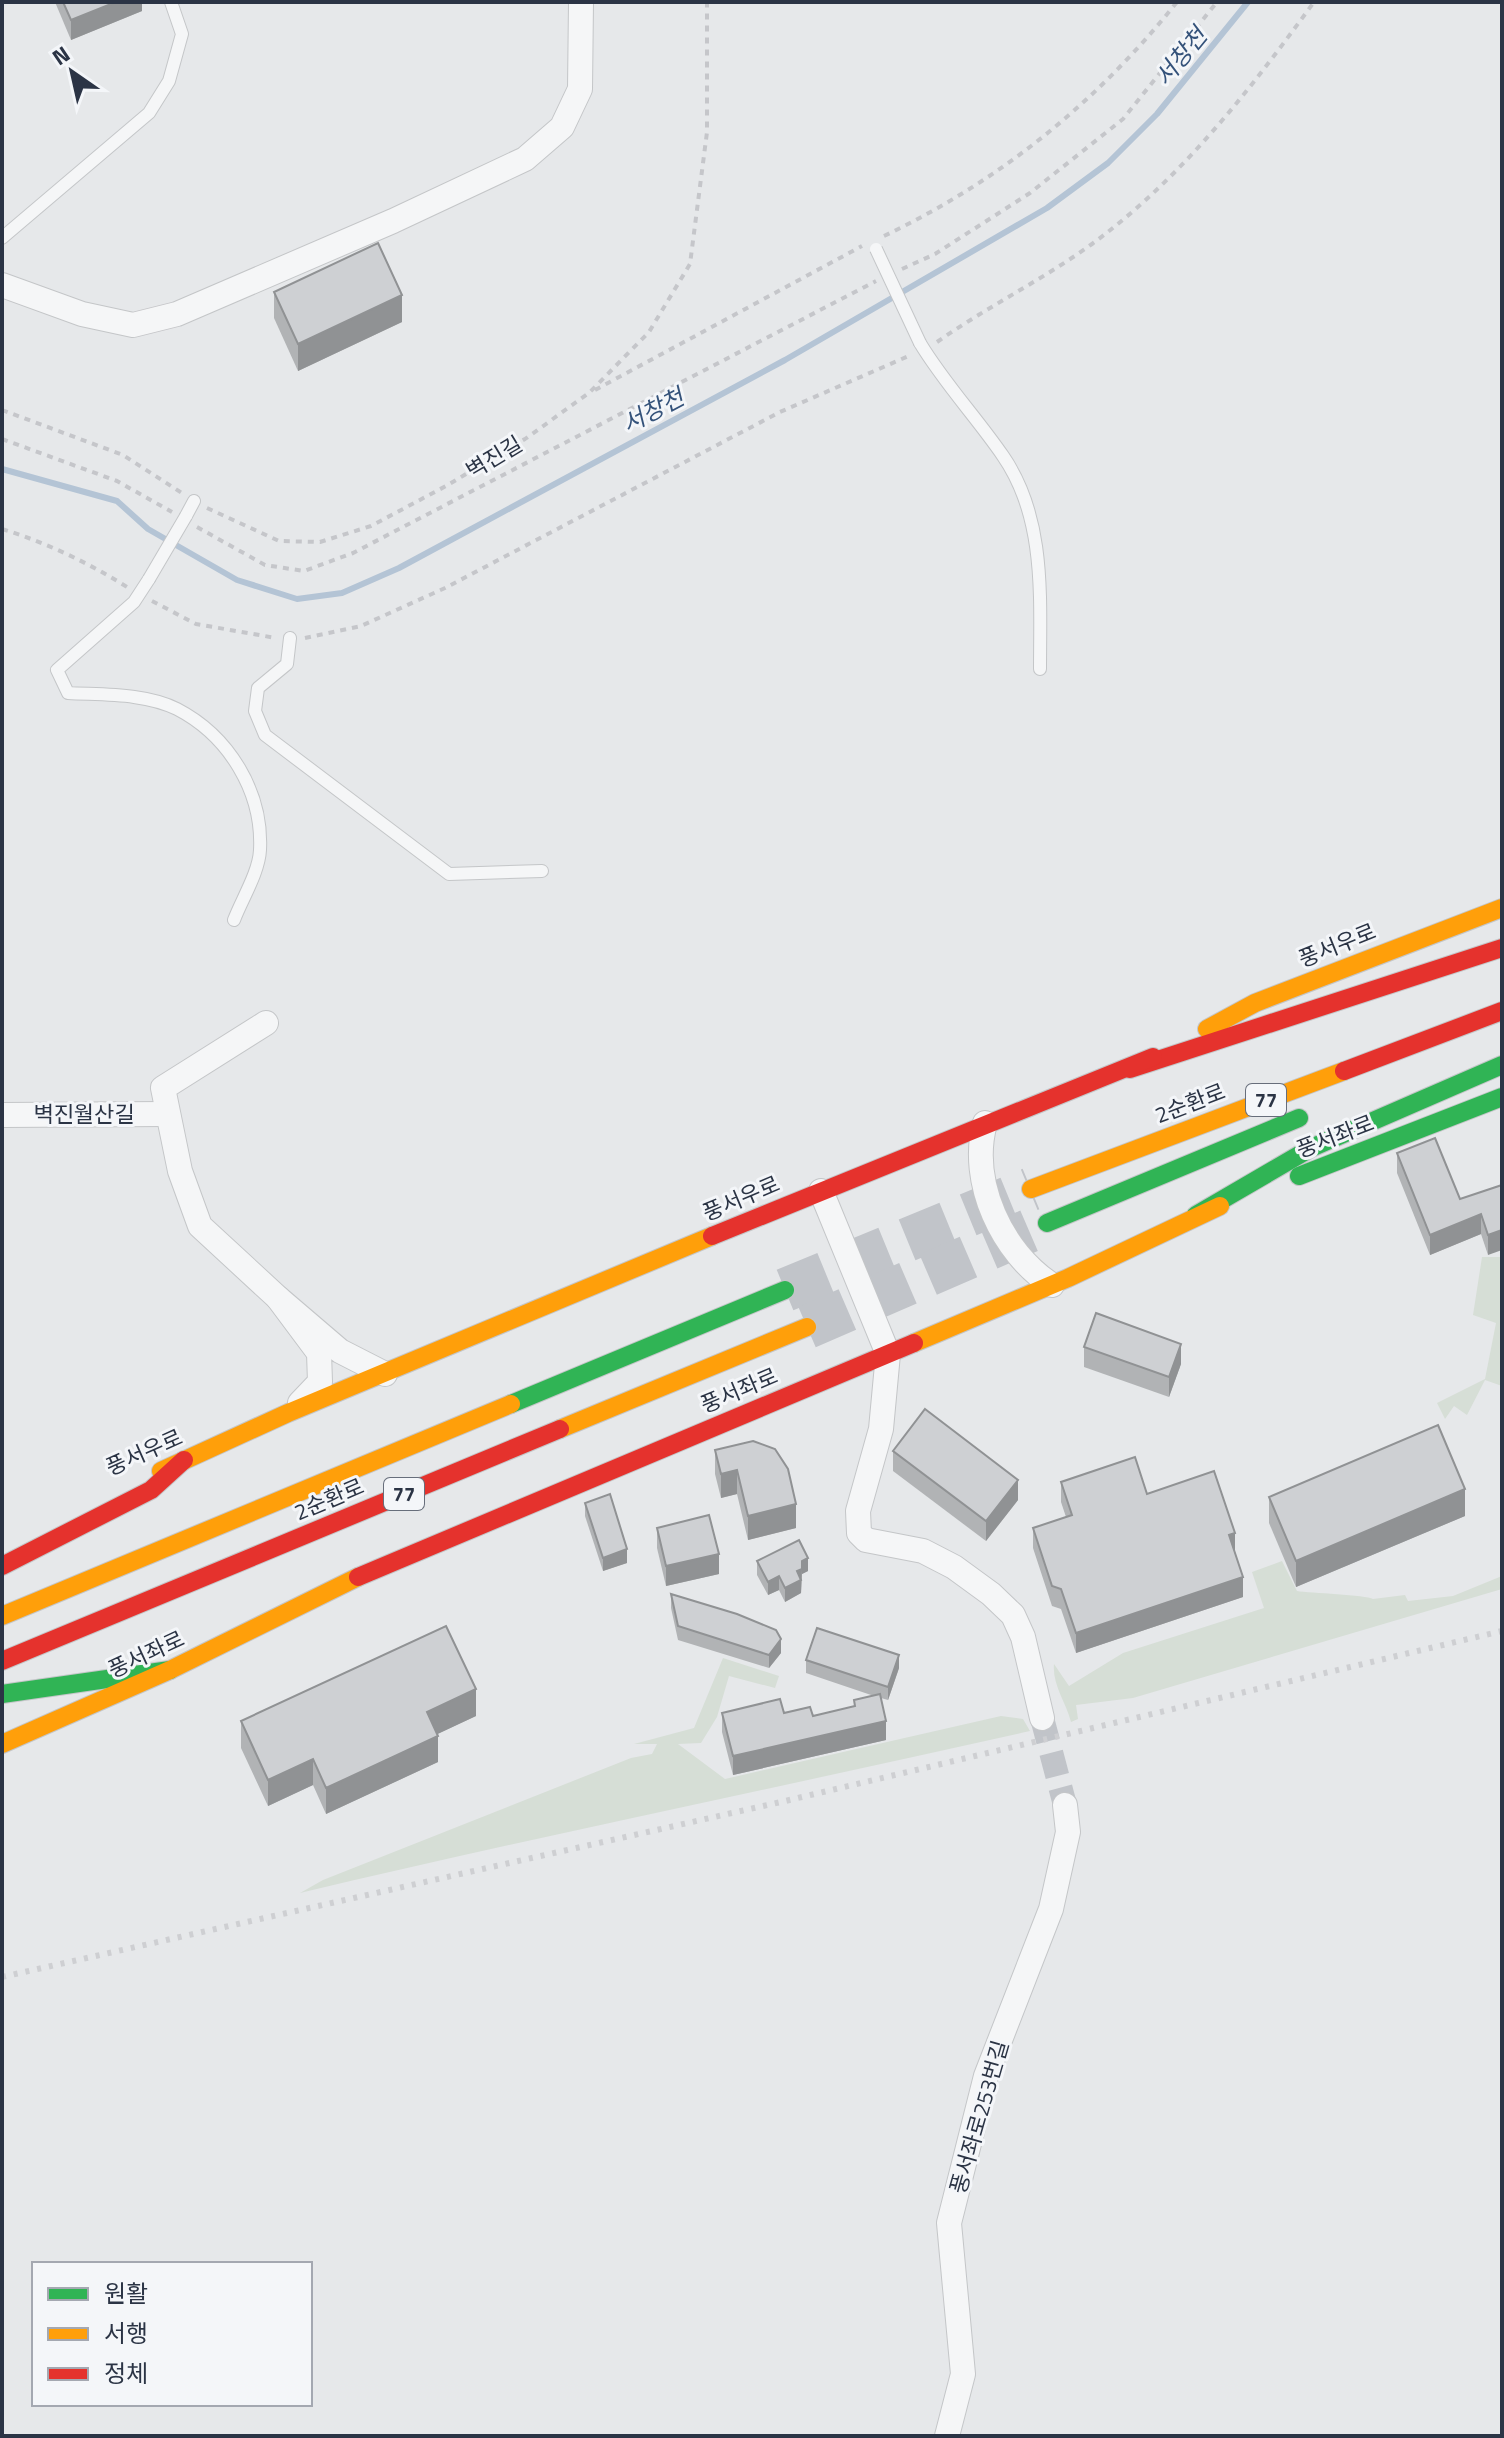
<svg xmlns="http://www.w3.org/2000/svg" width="1504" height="2438" font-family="'Titillium Web','Noto Sans KR',sans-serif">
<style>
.grass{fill:#d6ded6}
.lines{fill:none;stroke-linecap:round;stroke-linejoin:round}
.stream{stroke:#b4c4d5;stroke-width:6}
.street-tunnel{stroke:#c1c4c9;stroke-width:24;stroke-dasharray:24 12;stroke-linecap:butt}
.highway-tunnel{stroke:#c1c4c9;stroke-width:44;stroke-dasharray:44 22;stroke-linecap:butt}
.lane-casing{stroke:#c4c6c8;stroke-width:14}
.street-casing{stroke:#c4c6c8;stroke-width:26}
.fast-casing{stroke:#c4c6c8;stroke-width:20}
.slow-casing{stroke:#c4c6c8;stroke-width:20}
.jam-casing{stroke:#c4c6c8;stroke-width:20}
.path{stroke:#c5c6ca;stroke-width:4;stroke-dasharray:6 6;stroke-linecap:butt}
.lane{stroke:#f5f6f7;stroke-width:12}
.street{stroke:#f5f6f7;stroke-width:24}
.fast{stroke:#30b455;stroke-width:18}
.slow{stroke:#ff9f0a;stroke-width:18}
.jam{stroke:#e5322d;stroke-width:18}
.rail{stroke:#cecfd2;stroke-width:6;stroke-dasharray:4 8;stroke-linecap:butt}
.lane-bridge-casing{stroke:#c4c6c8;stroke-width:14;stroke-linecap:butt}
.lane-bridge{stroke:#f5f6f7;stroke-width:12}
.wall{fill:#b1b3b5}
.shaded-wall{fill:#909294}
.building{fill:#ced0d3;stroke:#909294;stroke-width:2}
.labels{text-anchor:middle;stroke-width:6;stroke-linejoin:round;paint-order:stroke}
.shield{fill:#f4f6f9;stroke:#676e7b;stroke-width:2}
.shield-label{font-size:20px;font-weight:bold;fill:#2b3445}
.street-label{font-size:22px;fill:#2b3445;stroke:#f4f6f9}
.water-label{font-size:24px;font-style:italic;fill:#34527a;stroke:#f4f6f9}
</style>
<rect width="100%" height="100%" fill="#e6e8ea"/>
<g class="grass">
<path d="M1482 1257H1502V1386L1485 1380 1467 1415 1454 1406 1445 1419 1437 1403 1485 1379 1496 1323 1473 1315Z"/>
<path d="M1282 1561 1297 1591C1310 1593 1366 1595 1373 1599L1405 1595 1408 1601 1453 1596 1502 1576V1589L1133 1698 1076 1705 1078 1719 1071 1722C1066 1702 1052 1685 1054 1664L1069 1686 1123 1653 1264 1608 1252 1572Z"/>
<path d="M723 1658 779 1676 775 1688 729 1676 717 1717 701 1743 678 1744 725 1779 1001 1716 1023 1719 1030 1731C787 1786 543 1835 300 1893L323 1880 631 1758 652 1754 657 1744H634L694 1728Z"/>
</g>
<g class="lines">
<path class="stream" d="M2 469 117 501 148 529 237 580 297 599 342 593 399 568 785 360 1047 208 1108 163 1157 114 1248 2"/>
<path class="street-tunnel" d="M1042 1718 1065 1805"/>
<g class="highway-tunnel">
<path d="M785 1290 1031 1189"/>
<path d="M807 1327 1047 1223"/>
</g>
<defs>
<g id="lane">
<path d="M2 238 149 113 169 81 182 34 171 2"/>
<path d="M920 343C944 383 977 418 1003 456 1046 518 1040 598 1040 669"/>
<path d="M186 516 194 501"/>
<path d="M149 579 134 602 57 670 68 693C103 695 145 693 177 709 229 736 263 792 260 850 259 872 242 899 234 920"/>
<path d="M290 638 287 664 258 688 255 711 265 735 449 874 542 871"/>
</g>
<g id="street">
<path d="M2 285 82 314 133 325 177 314 393 221 525 159 562 127 580 89 581 2"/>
<path d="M266 1023 163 1088 180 1171 200 1226 278 1298"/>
<path d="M2 1115 166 1114"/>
<path d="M985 1123C969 1182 1002 1253 1052 1285"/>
<path d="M821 1191 888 1354 881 1429 858 1511 859 1533 866 1540 923 1551 954 1567 991 1594 1013 1615 1023 1637 1042 1718"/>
<path d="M300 1403 320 1382 319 1353 278 1298 340 1351 385 1374"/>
<path d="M947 2436 963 2374 949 2223 986 2076 1051 1909 1068 1832 1065 1805"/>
</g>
<g id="fast">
<path d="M1299 1176 1502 1097"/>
<path d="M1196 1215 1311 1148 1502 1065"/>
<path d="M1047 1223 1299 1118"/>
<path d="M511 1404 785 1290"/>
<path d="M2 1694 170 1670"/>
</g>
<g id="slow">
<path d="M1207 1029 1255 1003 1502 908"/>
<path d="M1031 1189 1344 1071"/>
<path d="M914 1343 1068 1278 1220 1206"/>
<path d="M560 1429 807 1327"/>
<path d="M161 1471 288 1413 712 1236"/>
<path d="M2 1616 511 1404"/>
<path d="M2 1744 170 1670 358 1577"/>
</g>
<g id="jam">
<path d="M1130 1069 1502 948"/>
<path d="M1344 1071 1502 1011"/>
<path d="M712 1236 1153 1057"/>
<path d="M2 1566 151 1490 184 1460"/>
<path d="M358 1577 914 1343"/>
<path d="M2 1661 560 1429"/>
</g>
</defs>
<use href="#lane" class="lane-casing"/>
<use href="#street" class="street-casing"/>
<use href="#fast" class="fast-casing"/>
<use href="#slow" class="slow-casing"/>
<use href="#jam" class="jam-casing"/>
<g class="path">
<path d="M884 236C1001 180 1096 103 1177 2"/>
<path d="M902 269 935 254 1030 193 1123 119 1217 2"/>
<path d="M937 342C987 307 1042 280 1092 244 1182 178 1249 91 1314 2"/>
<path d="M595 390 862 246"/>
<path d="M2 410 123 455 182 493"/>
<path d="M2 439 117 481 172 512"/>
<path d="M207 508 279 541 320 542 371 526 446 486 525 439 589 393 649 332 690 264 707 132V2"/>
<path d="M197 527 265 565 304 571 353 553 876 281"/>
<path d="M2 529C47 543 87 562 127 587"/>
<path d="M152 601 196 624 276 638"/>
<path d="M305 638 361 626 445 588 780 412 911 355"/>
</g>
<use href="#lane" class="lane"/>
<use href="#street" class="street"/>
<use href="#fast" class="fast"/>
<use href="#slow" class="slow"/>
<use href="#jam" class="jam"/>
<path class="rail" d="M2 1977 781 1802 1502 1631"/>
<defs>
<g id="lane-bridge">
<path d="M876 249 920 343"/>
<path d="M149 579 186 516"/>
</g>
</defs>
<use href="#lane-bridge" class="lane-bridge-casing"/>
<use href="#lane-bridge" class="lane-bridge"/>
</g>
<g class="wall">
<path d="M55 2H142V11L71 40Z"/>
<path d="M274 292 402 322 298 371 274 318Z"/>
<path d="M1397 1153 1460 1199 1502 1185 1488 1255 1481 1234 1430 1255 1397 1173Z"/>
<path d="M1084 1347 1181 1364 1169 1397 1084 1367Z"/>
<path d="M715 1450 796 1528 748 1540 737 1494 721 1498 715 1474Z"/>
<path d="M893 1451 1018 1500 986 1541 893 1471Z"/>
<path d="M1061 1482 1147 1494 1235 1552 1243 1597 1076 1653 1061 1609 1052 1606 1033 1548V1528L1066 1517 1061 1502Z"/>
<path d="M1269 1497 1465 1516 1296 1587 1269 1523Z"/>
<path d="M585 1503 627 1563 603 1571 585 1516Z"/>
<path d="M657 1528 719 1574 666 1586 657 1548Z"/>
<path d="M799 1540 808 1571 802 1574 801 1593 785 1602 779 1590 768 1595 757 1575V1561Z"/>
<path d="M671 1594 781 1653 769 1668 678 1640 671 1608Z"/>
<path d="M806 1660 899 1668 888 1700 881 1698 886 1740 733 1775 722 1732V1713H784L813 1716 854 1706V1700L874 1696 806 1673Z"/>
<path d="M476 1716 437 1734 438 1762 326 1814 313 1785 268 1806 241 1748V1721Z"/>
</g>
<g class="shaded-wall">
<path d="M116 2H142V11L71 40V20Z"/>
<path d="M402 295V322L298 371V344Z"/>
<path d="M1481 1214V1234L1430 1255V1235Z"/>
<path d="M1502 1230V1250L1488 1255V1235Z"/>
<path d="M1181 1344V1364L1169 1397V1377Z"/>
<path d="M737 1470V1494L721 1498V1474Z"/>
<path d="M1018 1480V1500L986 1541V1521Z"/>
<path d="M1465 1489V1516L1296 1587V1561Z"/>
<path d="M796 1504V1528L748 1540V1516Z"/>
<path d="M1235 1533V1553L1229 1535Z"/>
<path d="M627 1549V1563L603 1571V1558Z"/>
<path d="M719 1554V1574L666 1586V1566Z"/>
<path d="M808 1558V1571L802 1574V1561Z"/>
<path d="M802 1569 801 1593 785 1602V1588L797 1571Z"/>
<path d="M779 1576V1590L768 1595V1582Z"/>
<path d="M1243 1577V1597L1076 1653V1633Z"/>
<path d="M781 1639V1653L769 1668V1655Z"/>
<path d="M899 1655V1668L888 1700V1687Z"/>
<path d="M476 1689V1716L427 1739V1712Z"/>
<path d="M886 1721V1740L733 1775V1756Z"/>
<path d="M438 1736V1762L326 1814V1788Z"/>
<path d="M313 1759V1785L268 1806V1780Z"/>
</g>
<g class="building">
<path d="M63 2H116L71 20Z"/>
<path d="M378 243 402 295 298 344 274 292Z"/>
<path d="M1435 1138 1460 1199 1502 1185V1230L1488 1235 1481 1214 1430 1235 1397 1153Z"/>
<path d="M1096 1313 1181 1344 1169 1377 1084 1347Z"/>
<path d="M925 1409 1018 1480 986 1521 893 1451Z"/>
<path d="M1438 1425 1465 1489 1296 1561 1269 1497Z"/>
<path d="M753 1441 775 1449 788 1469 796 1504 748 1516 737 1470 721 1474 715 1450Z"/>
<path d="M1135 1457 1147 1494 1214 1471 1235 1533 1229 1535 1243 1577 1076 1633 1061 1589 1052 1586 1033 1528 1072 1515 1061 1482Z"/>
<path d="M610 1494 627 1549 603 1558 585 1503Z"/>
<path d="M709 1515 719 1554 666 1566 657 1528Z"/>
<path d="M799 1540 808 1558 802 1561V1569L797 1571 801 1580 785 1588 779 1576 768 1582 757 1561Z"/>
<path d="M671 1594 737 1614 776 1630 781 1639 769 1655 678 1626Z"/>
<path d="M446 1626 476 1689 427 1712 438 1736 326 1788 313 1759 268 1780 241 1721Z"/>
<path d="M817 1628 899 1655 888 1687 806 1660Z"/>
<path d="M880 1694 886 1721 733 1756 722 1713 780 1699 784 1713 810 1707 813 1716 855 1706 854 1700Z"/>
</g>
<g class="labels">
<g class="shield">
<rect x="1246" y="1084" width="40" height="32" rx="6"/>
<rect x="384" y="1478" width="40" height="32" rx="6"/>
</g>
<g class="shield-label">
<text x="1266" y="1107">77</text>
<text x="404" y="1501">77</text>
</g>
<g class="street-label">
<text transform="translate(494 457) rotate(-31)" y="8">벽진길</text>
<text transform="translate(1337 945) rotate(-22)" y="8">풍서우로</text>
<text transform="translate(1190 1103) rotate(-21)" y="8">2순환로</text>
<text x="84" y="1122">벽진월산길</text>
<text transform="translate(1335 1136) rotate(-21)" y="8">풍서좌로</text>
<text transform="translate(741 1198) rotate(-23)" y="8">풍서우로</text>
<text transform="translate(739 1390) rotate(-23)" y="8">풍서좌로</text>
<text transform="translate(144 1452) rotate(-24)" y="8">풍서우로</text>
<text transform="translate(329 1499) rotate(-23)" y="8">2순환로</text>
<text transform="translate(146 1654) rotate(-25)" y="8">풍서좌로</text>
<text transform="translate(979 2117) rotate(-74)" y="8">풍서좌로253번길</text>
</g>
<g class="water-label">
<text transform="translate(1181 57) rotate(-51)" y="8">서창천</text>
<text transform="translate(653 411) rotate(-28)" y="8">서창천</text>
</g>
</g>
<rect width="1504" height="2438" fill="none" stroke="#2b3445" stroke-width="8"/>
<rect x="32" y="2262" width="280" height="144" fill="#f4f6f9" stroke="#a4a8b1" stroke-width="2"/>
<rect x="48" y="2288" width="40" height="12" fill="#30b455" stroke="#a4a8b1" stroke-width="2"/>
<text x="104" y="2302" font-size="24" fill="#2b3445">원활</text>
<rect x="48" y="2328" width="40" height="12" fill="#ff9f0a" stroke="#a4a8b1" stroke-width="2"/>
<text x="104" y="2342" font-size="24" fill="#2b3445">서행</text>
<rect x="48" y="2368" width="40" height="12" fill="#e5322d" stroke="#a4a8b1" stroke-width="2"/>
<text x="104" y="2382" font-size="24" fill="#2b3445">정체</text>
<g transform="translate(72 72) rotate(326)" stroke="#f4f6f9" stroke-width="6" paint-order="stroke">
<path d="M0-6L14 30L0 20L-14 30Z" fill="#2b3445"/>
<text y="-12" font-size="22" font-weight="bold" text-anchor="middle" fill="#2b3445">N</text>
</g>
</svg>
